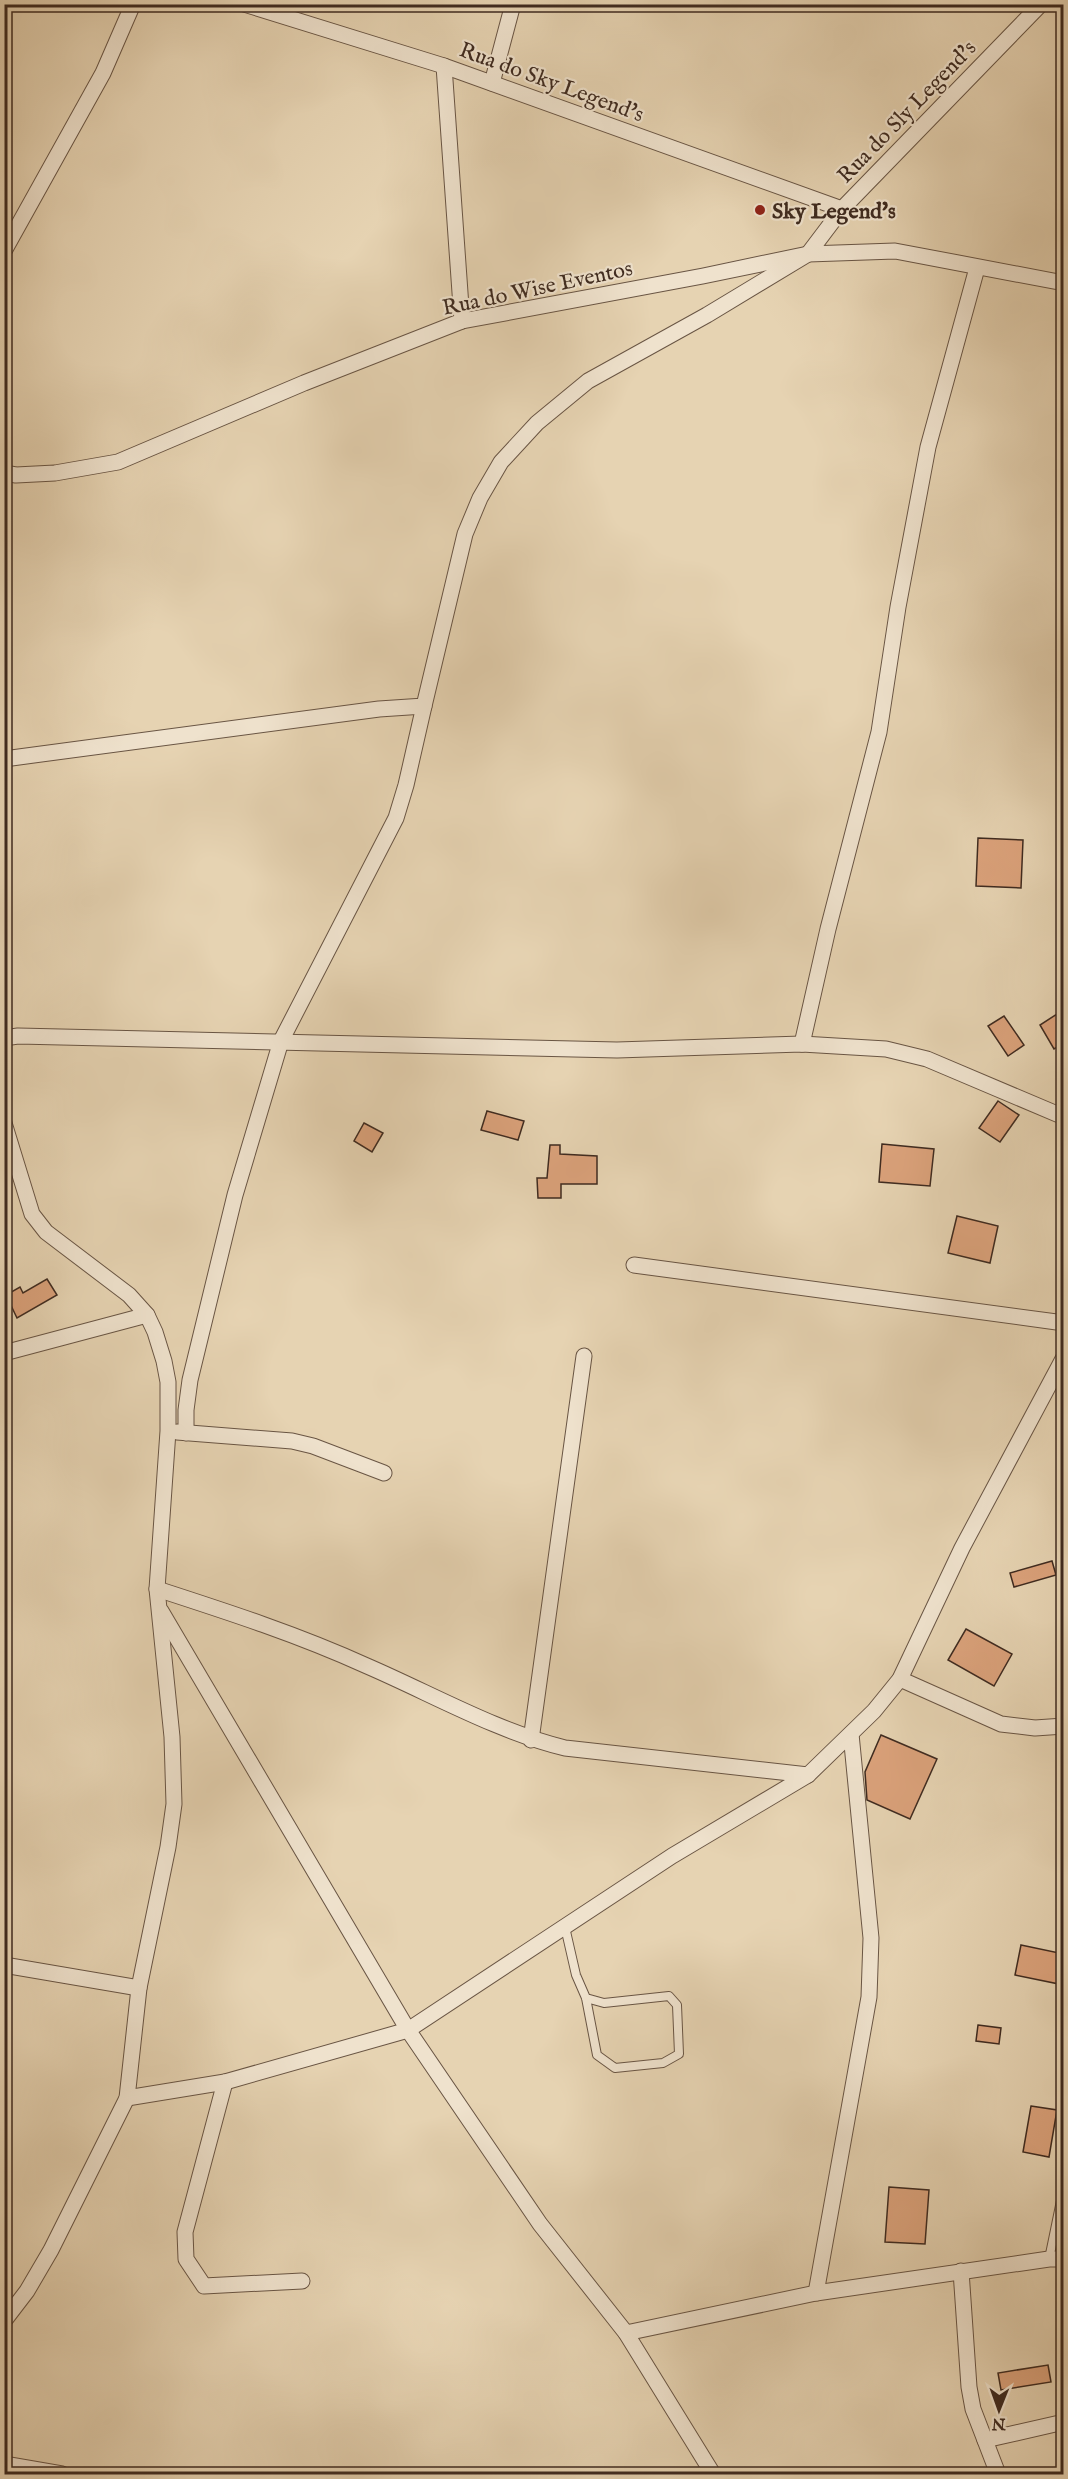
<svg xmlns="http://www.w3.org/2000/svg" width="1068" height="2479" font-family="'IM FELL English',serif">
<style>
.building{fill:#dba27b;stroke:#3f2b20;stroke-width:1.5}
.lines{fill:none;stroke-linecap:round;stroke-linejoin:round}
.lane-casing{stroke:#695544;stroke-width:10}
.street-casing{stroke:#695544;stroke-width:17}
.lane{stroke:#efe2cd;stroke-width:8}
.street{stroke:#efe2cd;stroke-width:15}
.poi-dot{fill:#8f2418;stroke:#efe2cd;stroke-width:2}
.labels{text-anchor:middle;stroke-width:4.5;stroke-linejoin:round;paint-order:stroke}
.street-label{font-size:22px;fill:#3f2b20;stroke:#efe2cd}
.poi-label{font-size:22px;font-weight:bold;fill:#3f2b20;stroke:#efe2cd;text-anchor:start}
</style>
<rect width="100%" height="100%" fill="#e6d3b2"/>
<filter id="stains"><feTurbulence type="fractalNoise" baseFrequency=".00333" numOctaves="4"/><feColorMatrix values="0 0 0 0 .2 0 0 0 0 .09 0 0 0 0 .02 0 0 0 .5 -.17"/></filter>
<radialGradient id="worn" r=".72"><stop offset=".6" stop-color="#630" stop-opacity="0"/><stop offset="1" stop-color="#630" stop-opacity=".3"/></radialGradient>
<g class="building">
<path d="M978 838 1023 840 1021 888 976 886Z"/>
<path d="M1057 1014 1064 1024V1043L1054 1049 1040 1025Z"/>
<path d="M1004 1016 1024 1045 1008 1056 988 1026Z"/>
<path d="M998 1101 1019 1115 1000 1142 979 1128Z"/>
<path d="M487 1111 524 1121 518 1140 481 1130Z"/>
<path d="M364 1123 383 1133 372 1152 354 1141Z"/>
<path d="M882 1144 934 1149 930 1186 879 1182Z"/>
<path d="M550 1145H560V1154L597 1156V1184H561V1198H538L537 1178H547Z"/>
<path d="M957 1216 998 1226 990 1263 948 1253Z"/>
<path d="M47 1279 57 1295 17 1318 6 1295 20 1287 23 1293Z"/>
<path d="M1052 1561 1056 1575 1014 1587 1010 1573Z"/>
<path d="M966 1629 1012 1654 994 1686 948 1660Z"/>
<path d="M881 1735 937 1759 910 1819 867 1800 865 1772Z"/>
<path d="M1021 1945 1064 1954 1059 1984 1015 1975Z"/>
<path d="M978 2025 1001 2028 999 2044 976 2041Z"/>
<path d="M1031 2106 1057 2110 1049 2157 1023 2152Z"/>
<path d="M889 2187 929 2190 925 2244 885 2242Z"/>
<path d="M1048 2365 1051 2382 1001 2390 998 2373Z"/>
</g>
<g class="lines">
<defs>
<g id="lane">
<path d="M565 1927 576 1975 586 1998 597 2055 615 2068 663 2063 679 2054 677 2005 669 1996 604 2003 586 1998"/>
<path d="M1049 2259 1064 2186"/>
</g>
<g id="street">
<path d="M244 4 444 66 842 209"/>
<path d="M444 66 462 321"/>
<path d="M492 83 513 4"/>
<path d="M4 251 103 73 133 4"/>
<path d="M4 473 16 475 55 473 118 462 304 383 462 321 703 276 808 254 895 251 1064 283"/>
<path d="M4 759 379 709 424 706 465 534 480 498 501 462 537 423 588 381 707 315 808 254 842 209 1041 4"/>
<path d="M4 1038 18 1036 617 1050 802 1044 886 1049 927 1059 1064 1117"/>
<path d="M802 1044 828 929 879 732 898 607 928 447 977 268"/>
<path d="M4 1123 32 1214 46 1232 129 1295 147 1315 155 1332 164 1361 168 1382V1431L157 1589 172 1737 174 1804 168 1847 139 1988 127 2098 51 2250 27 2291 4 2321"/>
<path d="M634 1265 1064 1323"/>
<path d="M4 1353 147 1315"/>
<path d="M177 1432 292 1441 313 1446 384 1473"/>
<path d="M186 1433V1410L190 1380 235 1195 281 1041 396 818 406 785 424 706"/>
<path d="M157 1589C228 1612 299 1635 367 1666 432 1694 496 1731 565 1748L808 1775"/>
<path d="M161 1611 408 2030 540 2224 626 2333 713 2474"/>
<path d="M900 1679 1001 1724 1035 1728 1064 1726"/>
<path d="M531 1740 584 1356"/>
<path d="M4 1965 139 1988"/>
<path d="M225 2082 185 2232 186 2259 204 2286 302 2281"/>
<path d="M127 2098 225 2082 408 2030 672 1856 808 1775 874 1711 900 1679 962 1548 1064 1357"/>
<path d="M961 2271 969 2387 973 2409 998 2474"/>
<path d="M816 2293 869 1997 871 1938 851 1734"/>
<path d="M626 2333 816 2293 1049 2259H1064"/>
<path d="M985 2440 1064 2422"/>
<path d="M4 2464 62 2474"/>
</g>
</defs>
<use href="#lane" class="lane-casing"/>
<use href="#street" class="street-casing"/>
<use href="#lane" class="lane"/>
<use href="#street" class="street"/>
</g>
<circle class="poi-dot" cx="760" cy="210" r="6"/>
<g class="labels">
<g class="street-label">
<text transform="translate(552 81) rotate(20)" y="8">Rua do Sky Legend's</text>
<text transform="translate(906 111) rotate(-46)" y="8">Rua do Sly Legend's</text>
<text transform="translate(537 287) rotate(-12)" y="8">Rua do Wise Eventos</text>
</g>
<g class="poi-label">
<text x="772" y="218">Sky Legend's</text>
</g>
</g>
<rect width="1068" height="2479" fill="none" stroke="#e6d3b2" stroke-width="24"/>
<rect x="6" y="6" width="1056" height="2467" fill="none" stroke="#3f2b20" stroke-width="3"/>
<rect x="12" y="12" width="1044" height="2455" fill="none" stroke="#3f2b20" stroke-width="1.5"/>
<g transform="translate(999 2410) rotate(181)" stroke="#efe2cd" stroke-width="4.5" paint-order="stroke">
<path d="M0-4.5L10 22L0 15L-10 22Z" fill="#3f2b20"/>
<text y="-9" font-size="16" font-weight="bold" text-anchor="middle" fill="#3f2b20">N</text>
</g>
<rect width="100%" height="100%" filter="url(#stains)"/>
<rect width="100%" height="100%" fill="url(#worn)"/>
</svg>
